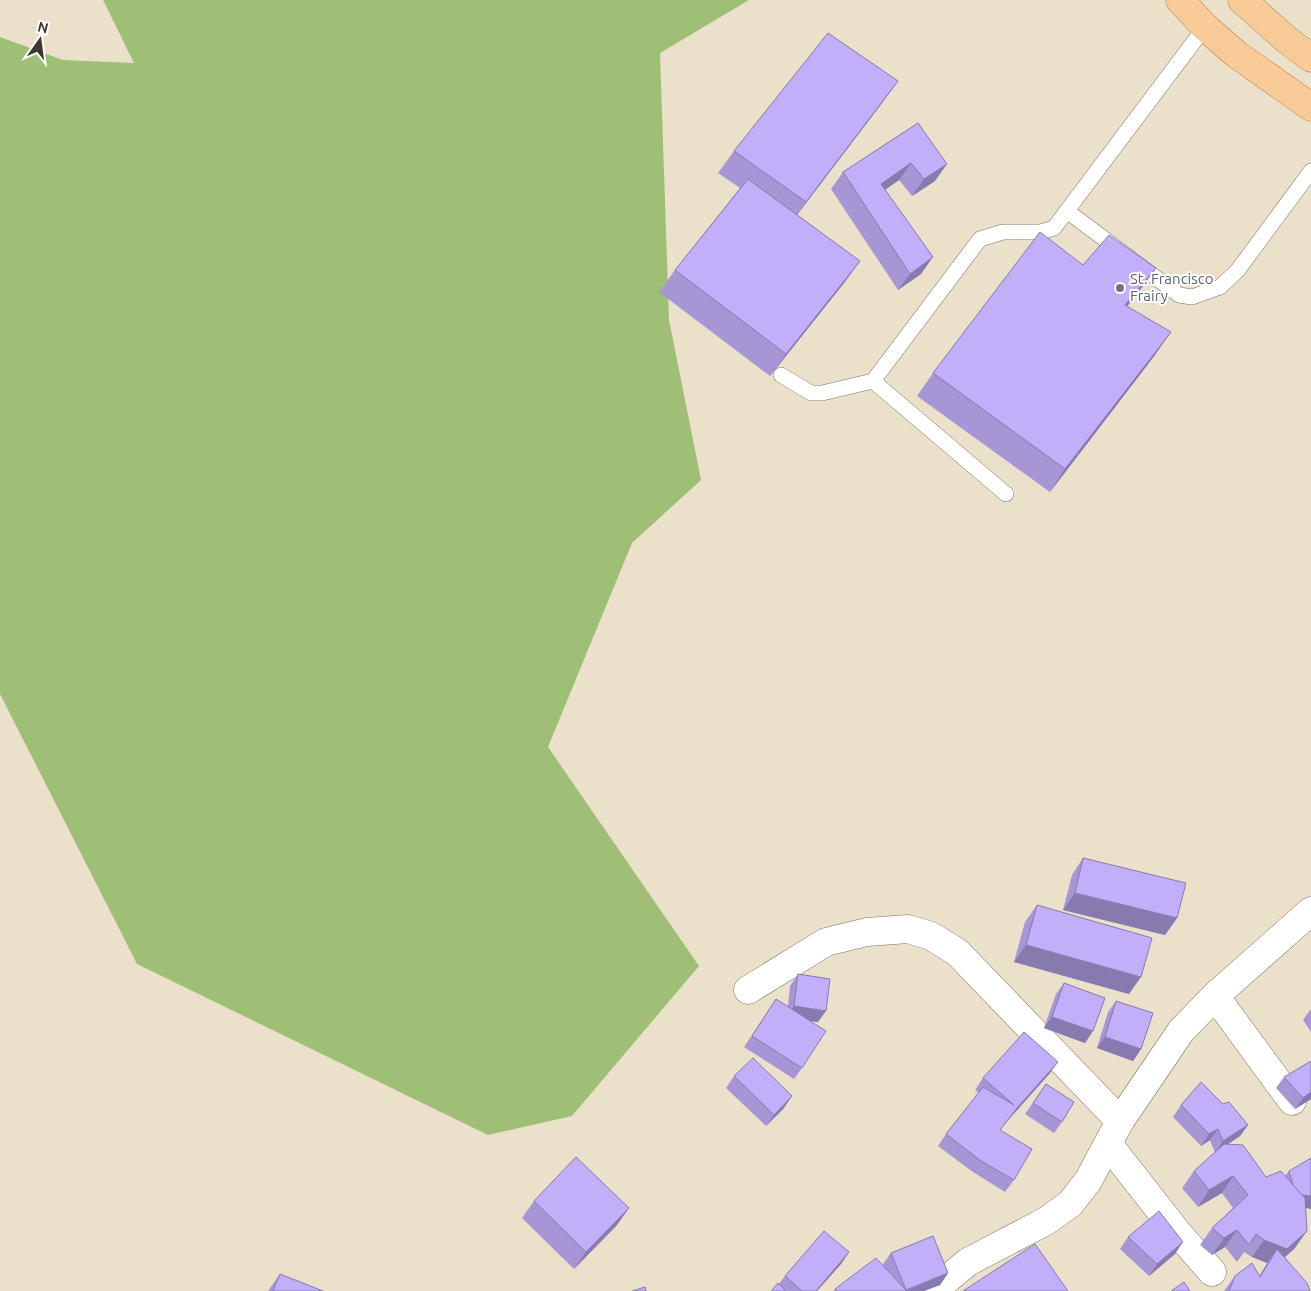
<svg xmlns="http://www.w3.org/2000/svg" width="1311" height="1291" font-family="Ubuntu,sans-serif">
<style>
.forest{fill:#a0bf76}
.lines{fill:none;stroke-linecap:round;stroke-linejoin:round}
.service-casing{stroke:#7c735f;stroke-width:16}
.minor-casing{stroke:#7c735f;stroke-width:29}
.primary-casing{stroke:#b38047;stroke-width:29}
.service{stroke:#fff;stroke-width:15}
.minor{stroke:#fff;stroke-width:28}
.primary{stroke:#f8cb98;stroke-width:28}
.wall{fill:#a696d6}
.shaded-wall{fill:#877aae}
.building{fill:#c1aff9;stroke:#877aae}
.worship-dot{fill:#6b7280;stroke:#fff;stroke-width:2}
.labels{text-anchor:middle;stroke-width:4;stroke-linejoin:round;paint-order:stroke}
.worship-label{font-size:15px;fill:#5b616d;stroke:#fff;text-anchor:start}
</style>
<rect width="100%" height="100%" fill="#ebe0ca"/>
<path class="forest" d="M103 0H749L660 53 669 320 701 480 632 543 548 747 699 966 572 1116 488 1135 137 964 0 694V37L63 60 134 63Z"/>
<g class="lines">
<defs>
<g id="service">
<path d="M1067 211 1179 295 1192 297 1220 287 1238 270 1311 171"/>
<path d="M781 375 811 393H822L873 381 980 239 1003 232H1041L1054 228 1205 27"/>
<path d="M873 381 1006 494"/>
</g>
<g id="minor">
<path d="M748 990 826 942 867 932 908 929 931 936 957 952 1120 1121"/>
<path d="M1215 996 1292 1101"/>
<path d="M1108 1144 1177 1232 1212 1272"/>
<path d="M927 1291 940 1285 968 1262 1046 1221 1070 1204 1088 1181 1120 1121 1181 1031 1215 996 1311 911"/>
</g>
<g id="primary">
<path d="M1180 0 1205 27 1236 54 1311 107"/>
<path d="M1242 0 1287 40 1311 58"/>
</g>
</defs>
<use href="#service" class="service-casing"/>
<use href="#minor" class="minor-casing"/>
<use href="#primary" class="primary-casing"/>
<use href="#service" class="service"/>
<use href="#minor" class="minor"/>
<use href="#primary" class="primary"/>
</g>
<g class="wall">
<path d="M898 81 882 103 797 215 860 261 844 283 770 376 659 292 675 270 740 188 718 173 734 151Z"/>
<path d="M918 123 935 181 912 196 899 180 885 190 921 274 898 290 831 189 843 172Z"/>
<path d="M1083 265 1156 268 1140 290 1127 307 1155 355 1050 492 917 396 933 373Z"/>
<path d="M1083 858 1177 918 1165 935 1063 910 1072 875Z"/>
<path d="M1037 905 1129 994 1014 962 1025 922Z"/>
<path d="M798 974 818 1022 810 1021 802 1068 794 1079 744 1047 776 999 788 1006 790 986Z"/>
<path d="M1064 983 1093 1031 1085 1043 1044 1028 1056 994Z"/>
<path d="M1116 1001 1141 1049 1133 1061 1097 1048 1108 1012Z"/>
<path d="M1311 1009V1032L1303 1020Z"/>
<path d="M1050 1073 1009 1119 1000 1130 1014 1180 1005 1192 973 1172 938 1146 946 1134 979 1093 975 1090 983 1078Z"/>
<path d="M734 1076 784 1108 766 1126 726 1088Z"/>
<path d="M1284 1077 1311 1099 1295 1109 1276 1088Z"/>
<path d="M1046 1084 1062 1122 1054 1133 1025 1114Z"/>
<path d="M1223 1104 1248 1125 1240 1136 1228 1144 1266 1177 1285 1176 1289 1171 1306 1208 1295 1248 1285 1257 1310 1291H1224L1235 1276H1259L1267 1263 1252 1257 1244 1252 1237 1262 1225 1247 1212 1255 1200 1245 1212 1228 1233 1208 1222 1193 1198 1207 1182 1188 1194 1171 1215 1153 1210 1140 1201 1146 1173 1117 1181 1105Z"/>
<path d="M534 1201 617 1225 574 1269 522 1218Z"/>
<path d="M1128 1237 1175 1254 1149 1276 1120 1249Z"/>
<path d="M849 1252 841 1264 817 1291H771L779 1284 785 1276Z"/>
<path d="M891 1253 948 1273 940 1285 924 1291H833L835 1289 884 1266 883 1264Z"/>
<path d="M280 1274 323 1291H268Z"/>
</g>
<g class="shaded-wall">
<path d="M898 81 882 103 790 224 806 202Z"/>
<path d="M911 163 899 180 869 201 881 184Z"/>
<path d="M947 164 935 181 912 196 924 179Z"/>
<path d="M933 257 921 274 898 290 910 274Z"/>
<path d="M860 261 844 283 770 376 786 354Z"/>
<path d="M1156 268 1140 290 1109 328 1125 305Z"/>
<path d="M1171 332 1155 355 1050 492 1065 469Z"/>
<path d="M1075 893 1177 918 1165 935 1063 910Z"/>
<path d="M1026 945 1141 977 1129 994 1014 962Z"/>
<path d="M794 1006 826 1011 818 1022 786 1018Z"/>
<path d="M1052 1017 1093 1031 1085 1043 1044 1028Z"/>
<path d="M1105 1037 1141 1049 1133 1061 1097 1048Z"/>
<path d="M1058 1062 1050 1073 1009 1119 992 1141 1017 1108Z"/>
<path d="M1311 1092V1099L1295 1109 1303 1098Z"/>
<path d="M792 1096 784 1108 766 1126 774 1115Z"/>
<path d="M1248 1125 1240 1136 1215 1153 1223 1141Z"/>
<path d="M1218 1129 1210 1140 1201 1146 1209 1134Z"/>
<path d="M1233 1176 1222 1193 1198 1207 1209 1190Z"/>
<path d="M1296 1194 1311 1196V1209L1288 1205Z"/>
<path d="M629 1208 617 1225 574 1269 586 1252Z"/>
<path d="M1237 1230 1225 1247 1212 1255 1224 1238Z"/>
<path d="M1307 1231 1295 1248 1275 1266 1277 1249 1267 1263 1252 1257 1264 1240Z"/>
<path d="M1183 1242 1175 1254 1149 1276 1157 1264Z"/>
<path d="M849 1252 841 1264 817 1291H816Z"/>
<path d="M948 1273 940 1285 924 1291H906Z"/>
</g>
<g class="building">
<path d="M828 33 898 81 806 202 734 151Z"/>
<path d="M918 123 947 164 924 179 911 163 881 184 933 257 910 274 843 172Z"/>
<path d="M748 179 860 261 786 354 675 270Z"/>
<path d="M1040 232 1083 265 1109 235 1156 268 1125 305 1171 332 1065 469 933 373Z"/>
<path d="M1083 858 1186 883 1177 918 1075 893Z"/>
<path d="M1037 905 1152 938 1141 977 1026 945Z"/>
<path d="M798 974 830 979 826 1011 794 1006Z"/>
<path d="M1064 983 1105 998 1093 1031 1052 1017Z"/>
<path d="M776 999 826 1031 802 1068 752 1036Z"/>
<path d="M1116 1001 1153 1013 1141 1049 1105 1037Z"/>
<path d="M1024 1032 1058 1062 1017 1108 1000 1130 1032 1149 1014 1180 981 1161 946 1134 983 1087 1014 1105 983 1078Z"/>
<path d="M753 1058 792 1096 774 1115 734 1076Z"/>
<path d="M1311 1061V1092L1303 1098 1284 1077Z"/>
<path d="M1201 1082 1223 1104 1229 1102 1248 1125 1223 1141 1218 1129 1209 1134 1181 1105Z"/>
<path d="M1046 1084 1074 1102 1062 1122 1033 1103Z"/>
<path d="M1224 1144 1243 1145 1266 1177 1281 1171 1305 1198 1307 1231 1287 1249 1264 1240 1256 1234 1249 1245 1237 1230 1224 1238 1212 1228 1248 1195 1233 1176 1209 1190 1194 1171Z"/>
<path d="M576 1157 629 1208 586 1252 534 1201Z"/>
<path d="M1311 1158V1196L1302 1195 1293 1185 1289 1171Z"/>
<path d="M1159 1211 1183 1242 1157 1264 1128 1237Z"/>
<path d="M824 1231 849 1252 816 1291H802L785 1276Z"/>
<path d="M933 1236 948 1273 906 1290 891 1253Z"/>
<path d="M1035 1244 1068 1291H963Z"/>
<path d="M1277 1249 1307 1283 1310 1291H1229L1235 1276 1252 1263 1260 1277Z"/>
<path d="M876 1258 906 1290 905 1291H837L835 1289Z"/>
<path d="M280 1274 323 1291H273Z"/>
<path d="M1184 1282 1190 1291H1171Z"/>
<path d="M778 1283 786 1291H771Z"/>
<path d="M645 1287 646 1291H632Z"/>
</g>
<circle class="worship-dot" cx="1120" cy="288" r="5"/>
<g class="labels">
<g class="worship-label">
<text x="1130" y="284">St. Francisco<tspan x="1130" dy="17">Frairy</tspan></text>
</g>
</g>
<g transform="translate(40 40) rotate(14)" stroke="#ffffff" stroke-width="4" paint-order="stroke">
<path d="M0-4L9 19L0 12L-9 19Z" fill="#3c372f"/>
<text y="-8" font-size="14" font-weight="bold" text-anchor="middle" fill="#3c372f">N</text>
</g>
</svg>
